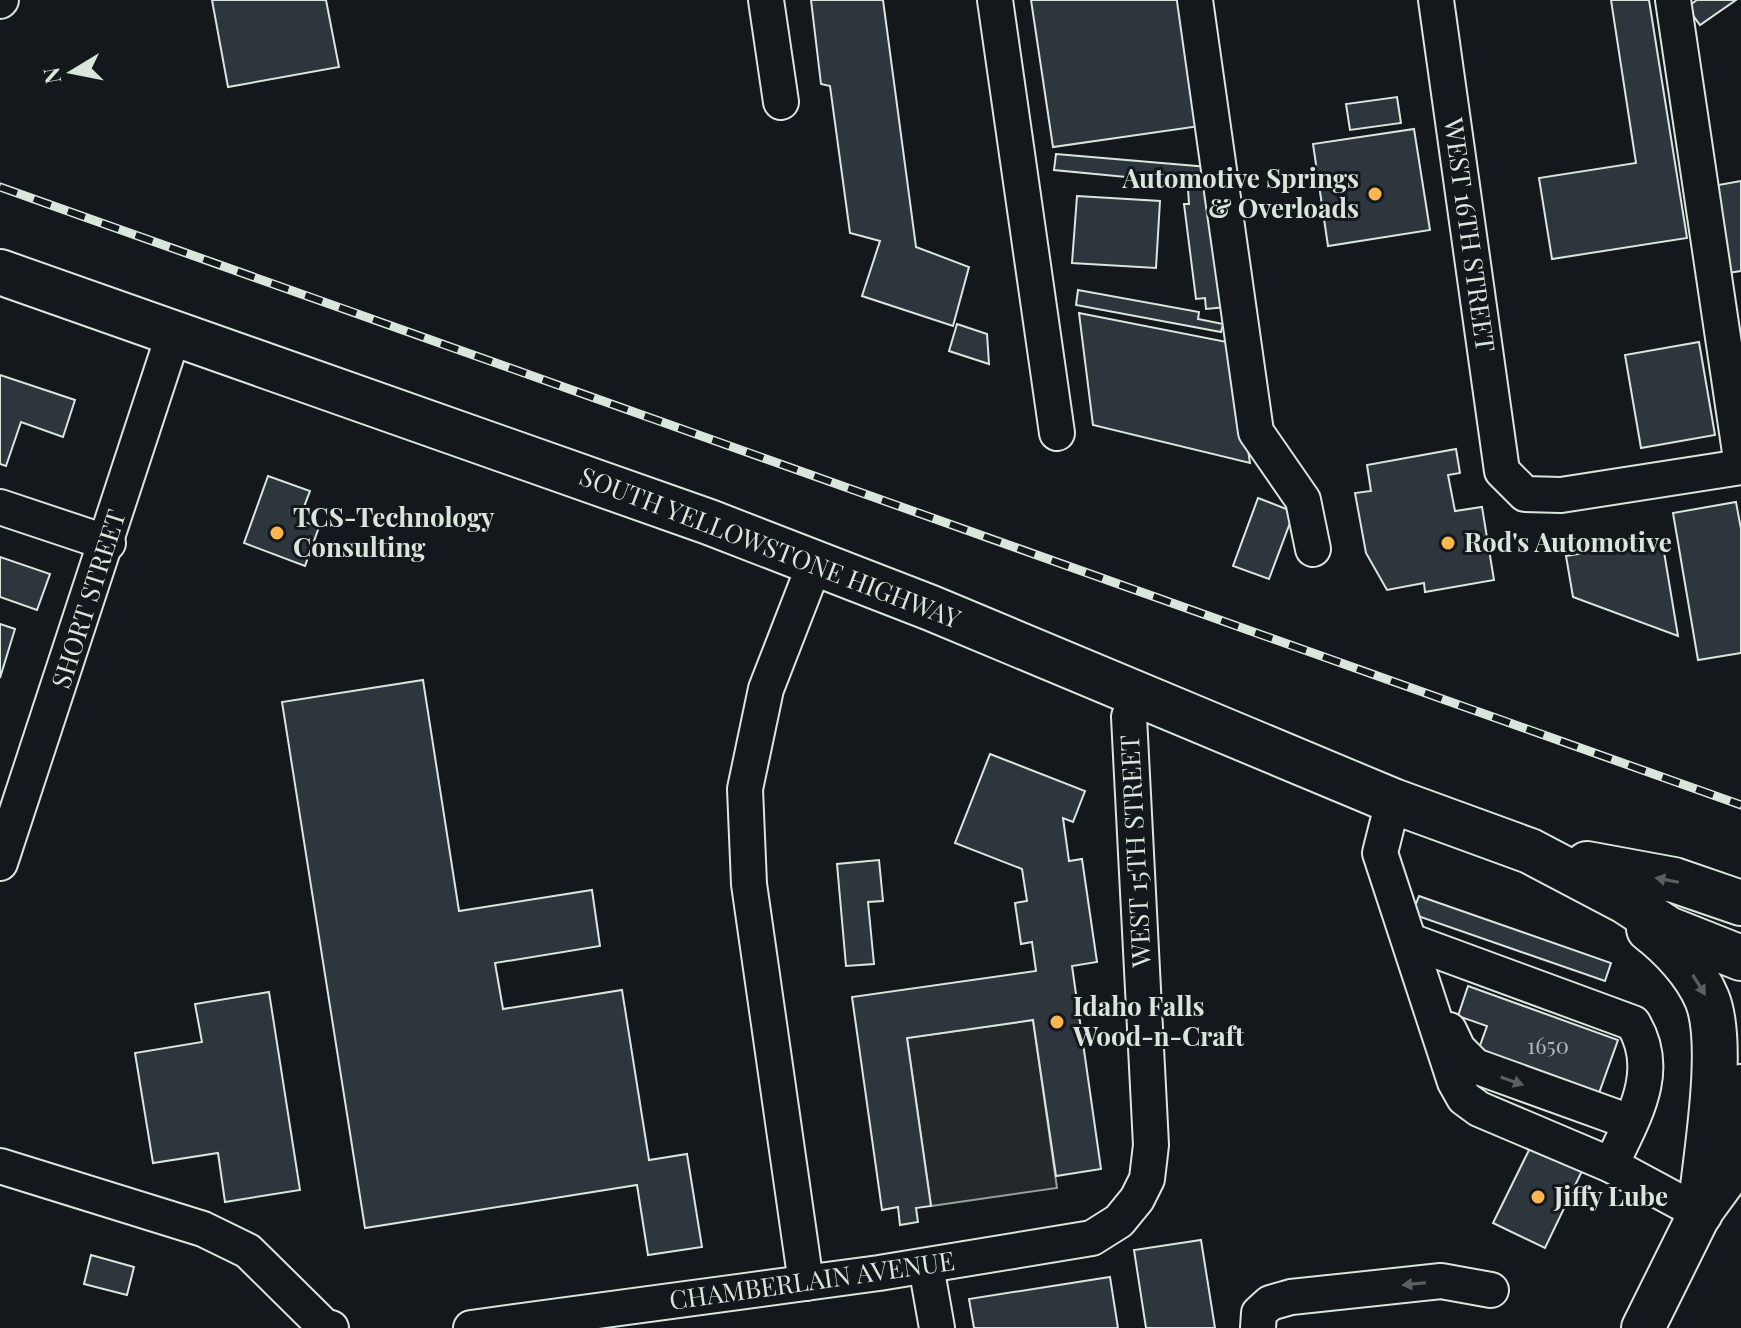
<svg xmlns="http://www.w3.org/2000/svg" width="1741" height="1328" font-family="'Playfair Display',serif">
<style>
.parking{fill:#24282b;stroke:#939e99;stroke-width:2}
.building{fill:#2c363c;stroke:#d8e6dc;stroke-width:2}
.lines{fill:none;stroke-linecap:round;stroke-linejoin:round}
.minor-casing{stroke:#d8e6dc;stroke-width:38}
.major-casing{stroke:#d8e6dc;stroke-width:46}
.highway-casing{stroke:#d8e6dc;stroke-width:48}
.minor{stroke:#14181c;stroke-width:34}
.major{stroke:#14181c;stroke-width:42}
.highway{stroke:#14181c;stroke-width:44}
.rail-casing{stroke:#d8e6dc;stroke-width:9}
.rail{stroke:#14181c;stroke-width:6;stroke-dasharray:18;stroke-linecap:butt}
.oneway{fill:#59605f}
.poi-dot{fill:#ffb74d;stroke:#14181c;stroke-width:3}
.labels{text-anchor:middle;stroke-width:6;stroke-linejoin:round;paint-order:stroke}
.number-label{font-size:22px;fill:#adbab4}
.poi-label{font-size:26px;font-weight:bold;fill:#d8e6dc;stroke:#14181c;text-anchor:start}
.street-label{font-size:26px;fill:#d8e6dc;stroke:#14181c}
</style>
<rect width="100%" height="100%" fill="#14181c"/>
<path class="parking" d="M1033 1020 1057 1188 931 1206 907 1038Z"/>
<g class="building">
<path d="M212 0H326L339 67 228 87Z"/>
<path d="M811 0H883L916 247 969 267 953 326 862 296 880 241 850 233 830 86 821 84Z"/>
<path d="M1031 0H1189L1207 125 1053 147Z"/>
<path d="M1611 0H1649L1687 238 1552 259 1539 178 1636 163Z"/>
<path d="M1697 0H1736L1700 25 1687 7Z"/>
<path d="M1397 97 1401 123 1350 130 1346 104Z"/>
<path d="M1414 129 1430 230 1328 246 1313 144Z"/>
<path d="M1056 154 1208 167 1207 177 1179 174 1178 182 1054 170Z"/>
<path d="M1741 181V271L1721 274 1707 187Z"/>
<path d="M1210 186 1226 307 1206 309 1205 298 1196 299 1184 204H1189L1188 189Z"/>
<path d="M1077 196 1160 201 1156 268 1072 263Z"/>
<path d="M1078 290 1199 312 1198 319 1223 324 1221 332 1076 305Z"/>
<path d="M1079 313 1232 343 1250 463 1093 425Z"/>
<path d="M957 324 987 334 989 364 949 351Z"/>
<path d="M1699 342 1715 435 1641 448 1625 355Z"/>
<path d="M0 375 75 400 63 437 21 422 6 466 0 464Z"/>
<path d="M1456 449 1460 473 1448 475 1455 511 1482 507 1494 580 1425 592 1424 583 1387 590 1366 553 1355 493 1371 491 1367 465Z"/>
<path d="M268 476 310 491 299 520 319 527 305 566 244 543Z"/>
<path d="M1258 498 1294 512 1269 579 1233 566Z"/>
<path d="M1736 502 1741 529V653L1698 660 1673 513Z"/>
<path d="M1662 540 1678 636 1573 597 1566 556Z"/>
<path d="M0 557 50 574 37 610 0 597Z"/>
<path d="M0 624 15 629 0 678Z"/>
<path d="M423 680 459 911 592 890 600 946 495 963 503 1009 622 990 649 1160 687 1154 702 1247 648 1255 637 1185 365 1228 282 702Z"/>
<path d="M990 754 1085 791 1073 822 1063 818 1069 861 1082 859 1097 962 1072 966 1101 1169 1056 1176 1033 1020 907 1038 931 1206 916 1208 918 1222 900 1225 898 1207 882 1210 852 997 1036 971 1032 942 1021 944 1015 903 1027 901 1022 869 955 843Z"/>
<path d="M879 860 883 901 868 902 874 964 846 966 837 864Z"/>
<path d="M1419 896 1611 963 1605 981 1412 914Z"/>
<path d="M1468 986 1618 1040 1594 1107 1478 1051 1487 1026 1458 1016Z"/>
<path d="M269 992 300 1190 225 1202 218 1153 153 1163 135 1053 202 1042 195 1004Z"/>
<path d="M1531 1146 1582 1171 1545 1248 1493 1223Z"/>
<path d="M1201 1240 1215 1328H1146L1134 1250Z"/>
<path d="M91 1255 134 1267 127 1295 84 1284Z"/>
<path d="M1110 1277 1118 1328H974L969 1299Z"/>
</g>
<g class="lines">
<defs>
<g id="minor">
<path d="M766 0 781 102"/>
<path d="M995 0 1057 433"/>
<path d="M1195 0 1256 432 1303 500 1313 549"/>
<path d="M1436 0 1502 471 1525 494 1561 495 1741 467"/>
<path d="M1673 0 1741 459"/>
<path d="M0 1 1 0"/>
<path d="M0 507 108 543"/>
<path d="M1393 801 1380 853 1455 1082 1464 1098 1479 1109 1611 1165 1700 1213"/>
<path d="M0 863 174 333"/>
<path d="M1410 941 1633 1023C1663 1072 1632 1119 1611 1165"/>
<path d="M1449 1030 1458 1049 1475 1066 1630 1122"/>
<path d="M0 1166 203 1229 248 1251 324 1326 331 1328"/>
<path d="M926 1266 937 1328"/>
<path d="M806 1283 749 884 745 789 766 689 815 563"/>
<path d="M471 1328 879 1273 1092 1238 1119 1221 1137 1199 1147 1179 1151 1145 1129 717 1138 693"/>
<path d="M1258 1328 1259 1313 1270 1303 1291 1297 1441 1281 1491 1290"/>
</g>
<g id="major">
<path d="M1717 1158 1741 1086"/>
<path d="M1643 1328 1700 1213 1741 1157"/>
</g>
<g id="highway">
<path d="M0 272 709 522 931 608 1393 801 1530 851 1625 901 1668 929 1741 958"/>
<path d="M1587 864 1674 880 1741 903"/>
<path d="M1649 929C1671 946 1696 972 1707 999 1726 1045 1705 1161 1700 1213"/>
</g>
</defs>
<use href="#minor" class="minor-casing"/>
<use href="#major" class="major-casing"/>
<use href="#highway" class="highway-casing"/>
<use href="#minor" class="minor"/>
<use href="#major" class="major"/>
<use href="#highway" class="highway"/>
<defs>
<path id="rail" d="M0 187 1741 805"/>
</defs>
<use href="#rail" class="rail-casing"/>
<use href="#rail" class="rail"/>
</g>
<defs><path id="oneway-solid" d="M-6-.8H1V-3.2L6.5 0L1 3.2V.8H-6Z" transform="scale(2)"/></defs>
<g class="oneway">
<use href="#oneway-solid" transform="translate(1667 880) rotate(-169)"/>
<use href="#oneway-solid" transform="translate(1699 985) rotate(58)"/>
<use href="#oneway-solid" transform="translate(1512 1081) rotate(19)"/>
<use href="#oneway-solid" transform="translate(1414 1284) rotate(174)"/>
</g>
<g class="poi-dot">
<circle cx="1375" cy="194" r="8"/>
<circle cx="277" cy="533" r="8"/>
<circle cx="1448" cy="543" r="8"/>
<circle cx="1057" cy="1022" r="8"/>
<circle cx="1538" cy="1197" r="8"/>
</g>
<g class="labels">
<g class="number-label">
<text x="1548" y="1054">1650</text>
</g>
<g class="poi-label">
<text x="1359" y="188" text-anchor="end">Automotive Springs<tspan x="1359" dy="30">&amp; Overloads</tspan></text>
<text x="293" y="527">TCS-Technology<tspan x="293" dy="30">Consulting</tspan></text>
<text x="1464" y="552">Rod's Automotive</text>
<text x="1073" y="1016">Idaho Falls<tspan x="1073" dy="30">Wood-n-Craft</tspan></text>
<text x="1554" y="1206">Jiffy Lube</text>
</g>
<g class="street-label">
<text transform="translate(1469 235) rotate(82)" y="9">WEST 16TH STREET</text>
<text transform="translate(770 548) rotate(21)" y="9">SOUTH YELLOWSTONE HIGHWAY</text>
<text transform="translate(89 599) rotate(-72)" y="9">SHORT STREET</text>
<text transform="translate(1136 851) rotate(-93)" y="9">WEST 15TH STREET</text>
<text transform="translate(812 1281) rotate(-8)" y="9">CHAMBERLAIN AVENUE</text>
</g>
</g>
<g transform="translate(72 72) rotate(260)" stroke="#14181c" stroke-width="6" paint-order="stroke">
<path d="M0-6L14 30L0 20L-14 30Z" fill="#d8e6dc"/>
<text y="-12" font-size="22" font-weight="bold" text-anchor="middle" fill="#d8e6dc">N</text>
</g>
</svg>
